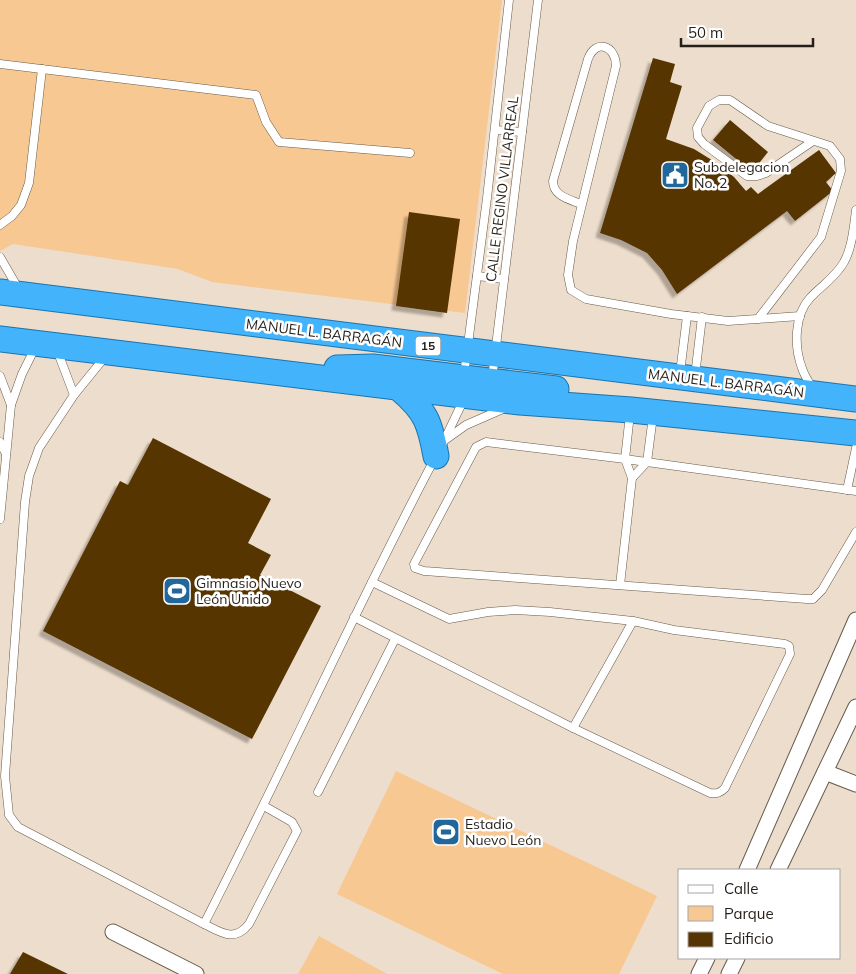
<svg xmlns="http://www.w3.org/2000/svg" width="856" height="974" font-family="Mulish,sans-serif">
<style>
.green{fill:#f7c892}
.building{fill:#563503;filter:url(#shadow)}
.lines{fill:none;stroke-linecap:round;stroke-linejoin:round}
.service-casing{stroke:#675a4b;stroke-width:9}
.minor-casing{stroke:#675a4b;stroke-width:17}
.trunk-casing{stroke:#1a74ad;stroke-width:27}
.service{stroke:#fff;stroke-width:8}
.minor{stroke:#fff;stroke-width:15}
.trunk{stroke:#43b4fc;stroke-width:25}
.labels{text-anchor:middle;stroke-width:5;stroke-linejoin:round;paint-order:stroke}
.shield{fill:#fff;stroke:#66625e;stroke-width:1}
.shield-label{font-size:12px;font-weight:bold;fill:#251f19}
.poi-label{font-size:14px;fill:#251f19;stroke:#fff;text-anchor:start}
.street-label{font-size:14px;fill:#251f19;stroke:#fff}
</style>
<defs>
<filter id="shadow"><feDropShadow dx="-4.5" dy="4.5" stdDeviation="1" flood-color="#0004"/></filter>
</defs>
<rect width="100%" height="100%" fill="#edddcc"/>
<g class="green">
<path d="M0 0H502L465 313 212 282 178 269 13 244 0 251Z"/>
<path d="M396 771 657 896 619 974H503L337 894Z"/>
<path d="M319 936 387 974H298Z"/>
</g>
<g class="building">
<path d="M653 58 675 64 670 82 682 86 666 139 694 149 715 162 734 177 746 191 751 187 758 194 819 150 836 173 826 182 833 191 795 221 787 211 677 294 662 270 647 253 621 240 600 233Z"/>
<path d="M730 120 768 152 752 172 713 140Z"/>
<path d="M409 212 460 219 447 313 396 306Z"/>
<path d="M153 438 271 499 248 543 271 555 260 575 321 606 252 739 43 631 120 481 128 485Z"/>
<path d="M23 952 68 974H10Z"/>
</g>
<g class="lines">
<defs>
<g id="service">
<path d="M0 64 256 95 266 122 279 142 410 153"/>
<path d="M495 130 522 132"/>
<path d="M581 204C569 199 553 196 553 181L588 59C596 38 616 46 616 66L573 241 568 275 571 290 586 299 671 314 728 321 800 316"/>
<path d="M0 225 12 216 21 205 29 183 42 69"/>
<path d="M0 257 18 288"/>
<path d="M477 276 504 279"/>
<path d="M758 319 821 237 841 171 840 159 830 146 768 126 730 100H719L709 106 697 128 698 137 704 144 747 176H757L766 173 813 141"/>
<path d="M57 350 74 395"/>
<path d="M105 357 74 395 39 448 29 476 25 502 5 776 9 815 18 827 204 924C221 932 234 943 249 924L297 831 292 822 264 806"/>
<path d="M680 373 687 316"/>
<path d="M464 375 487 198 509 0"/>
<path d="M0 376 11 405"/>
<path d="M695 376 702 317"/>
<path d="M492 379 538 0"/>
<path d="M812 388C809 382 804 375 802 368 794 347 794 315 810 298 821 286 836 277 844 262 852 248 854 226 856 210"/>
<path d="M445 440 466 425 505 408"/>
<path d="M0 442 6 454"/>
<path d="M441 447 464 399"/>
<path d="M632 478 647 462 653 416"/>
<path d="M847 490 856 448"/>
<path d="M856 491 625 459 486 442 476 447 414 564 415 568 424 571 807 599H813L822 590 856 532"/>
<path d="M0 519 11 405 22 374 36 346"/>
<path d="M620 585 632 478 625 459 630 414"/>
<path d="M354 617 573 728 710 793C717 794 720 793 725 788L790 654 789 646 785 644 674 630 633 621 550 612 515 610 488 612 449 619 372 582"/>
<path d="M573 728 633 621"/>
<path d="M318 792 395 639"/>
<path d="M204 924C283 770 354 611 435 458"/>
</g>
<g id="minor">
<path d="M825 772 856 784"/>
<path d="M747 870 856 620"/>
<path d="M778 870 856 707"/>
<path d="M113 932 196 974"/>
<path d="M699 974 707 958"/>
<path d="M729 974 737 958"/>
</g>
<g id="trunk">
<path d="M0 292 856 399"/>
<path d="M0 339 520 402 631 410 856 433"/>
<path d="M337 368 373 367 556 389"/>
<path d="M400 389C426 411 430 423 436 456"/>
</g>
</defs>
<use href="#service" class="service-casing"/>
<use href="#minor" class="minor-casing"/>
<use href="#trunk" class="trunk-casing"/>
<use href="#service" class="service"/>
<use href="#minor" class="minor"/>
<use href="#trunk" class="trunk"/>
</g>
<defs>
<symbol id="civic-square" viewBox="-11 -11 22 22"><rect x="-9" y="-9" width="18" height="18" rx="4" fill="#21679b" stroke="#fff"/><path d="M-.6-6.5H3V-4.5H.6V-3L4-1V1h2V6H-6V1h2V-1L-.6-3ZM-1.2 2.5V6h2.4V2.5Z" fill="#fff"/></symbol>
<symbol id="stadium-square" viewBox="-11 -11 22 22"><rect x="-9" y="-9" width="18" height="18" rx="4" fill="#21679b" stroke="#fff"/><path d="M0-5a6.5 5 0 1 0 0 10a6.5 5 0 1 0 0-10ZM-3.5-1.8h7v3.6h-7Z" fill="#fff"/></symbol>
</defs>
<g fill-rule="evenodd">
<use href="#civic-square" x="659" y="159" width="32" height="32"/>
<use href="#stadium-square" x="161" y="575" width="32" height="32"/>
<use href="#stadium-square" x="430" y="816" width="32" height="32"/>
</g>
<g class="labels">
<rect class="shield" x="415.5" y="336.5" width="25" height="19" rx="4"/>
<g class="shield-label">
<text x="428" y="350">15</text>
</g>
<g class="poi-label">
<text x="694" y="172">Subdelegacion<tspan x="694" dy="16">No. 2</tspan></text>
<text x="196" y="588">Gimnasio Nuevo<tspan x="196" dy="16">León Unido</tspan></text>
<text x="465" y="829">Estadio<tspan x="465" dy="16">Nuevo León</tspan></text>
</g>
<g class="street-label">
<text transform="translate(502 189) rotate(-83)" y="5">CALLE REGINO VILLARREAL</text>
<text transform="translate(324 333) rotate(7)" y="5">MANUEL L. BARRAGÁN</text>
<text transform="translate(726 383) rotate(7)" y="5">MANUEL L. BARRAGÁN</text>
</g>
</g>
<rect x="678" y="869" width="162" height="90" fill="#ffffff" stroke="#a8a5a3"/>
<rect x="688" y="885" width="25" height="8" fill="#ffffff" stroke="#a8a5a3"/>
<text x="724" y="894" font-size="15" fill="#251f19">Calle</text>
<rect x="688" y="906" width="25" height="15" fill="#f7c892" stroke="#a8a5a3"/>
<text x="724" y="919" font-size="15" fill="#251f19">Parque</text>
<rect x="688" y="932" width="25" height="15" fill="#563503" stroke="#a8a5a3"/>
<text x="724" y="944" font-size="15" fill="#251f19">Edificio</text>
<path d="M681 38v8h132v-8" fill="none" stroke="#251f19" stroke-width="2.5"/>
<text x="688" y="38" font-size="15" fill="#251f19" stroke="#ffffff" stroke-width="4" paint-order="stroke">50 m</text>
</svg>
